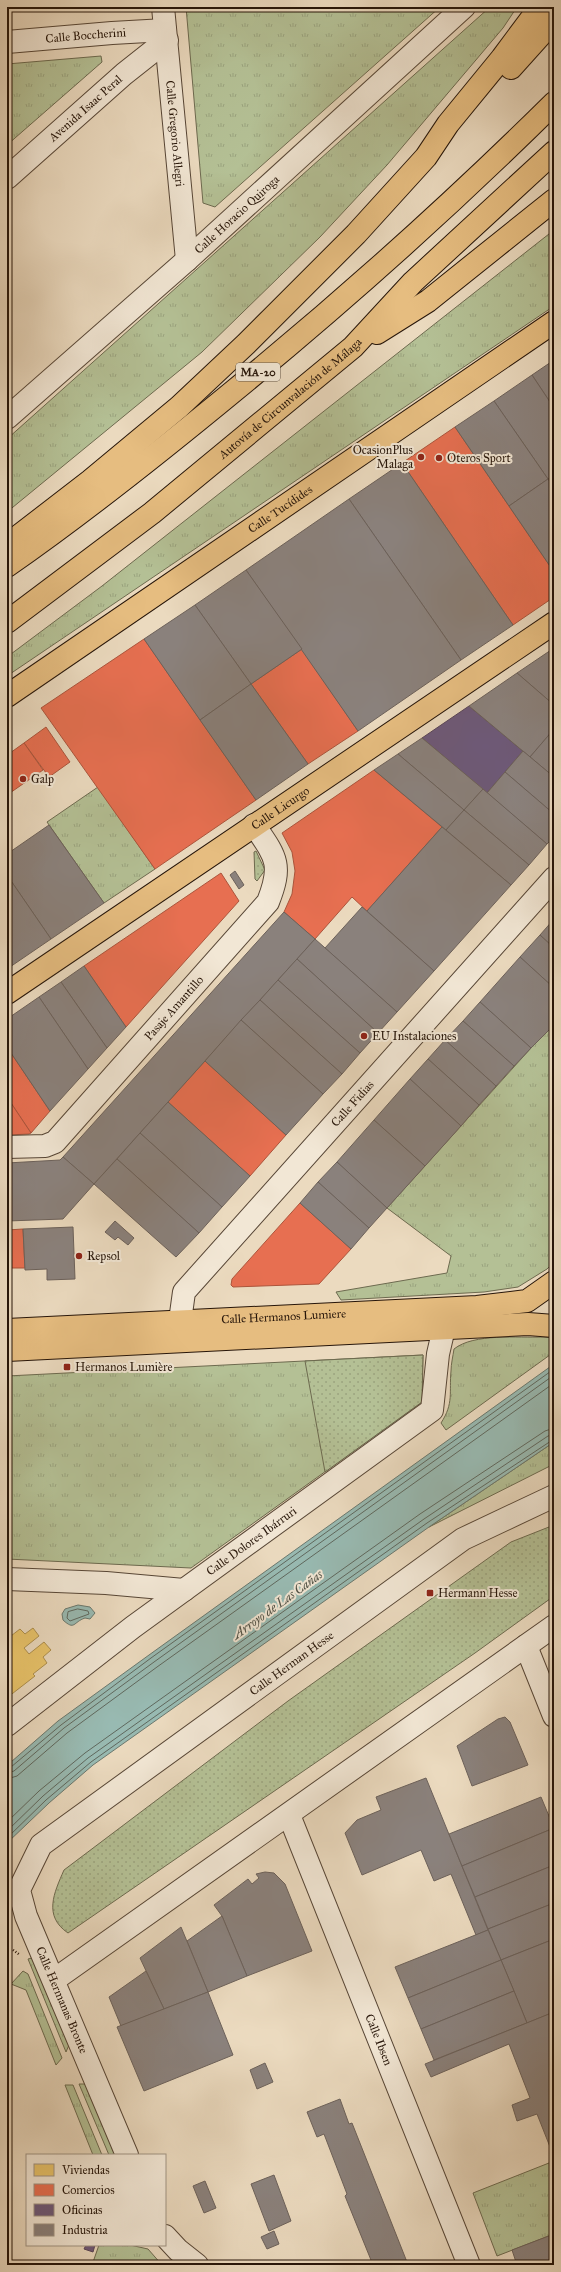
<svg xmlns="http://www.w3.org/2000/svg" width="561" height="2272" font-family="'IM FELL Great Primer',serif">
<style>
.grass{fill:url(#grass-tufts);stroke:#6d6a4f}
.park{fill:url(#park-dots);stroke:#6d6a4f}
.water{fill:#98bab2;stroke:#6a786e}
.homes{fill:#e9c46a;stroke:#ae904d}
.shops{fill:#e76f51;stroke:#ad543b}
.offices{fill:#6d597a;stroke:#584558}
.industry{fill:#8a817c;stroke:#6c615a}
.lines{fill:none;stroke-linecap:round;stroke-linejoin:round}
.shore{stroke:#5f685e;stroke-width:1}
.minor-casing{stroke:#574636;stroke-width:24}
.major-casing{stroke:#261509;stroke-width:24}
.highway-casing{stroke:#261509;stroke-width:24}
.path{stroke:#261509;stroke-width:2.5;stroke-dasharray:1 2;stroke-linecap:butt}
.minor{stroke:#f2e7d5;stroke-width:22}
.major{stroke:#e6bd80;stroke-width:22}
.highway{stroke:#e6bd80;stroke-width:22}
.poi-dot{fill:#8f2418;stroke:#f2e7d5;stroke-width:1.5}
.labels{text-anchor:middle;stroke-width:4;stroke-linejoin:round;paint-order:stroke}
.shield{fill:#f2e7d5;stroke:#635446;stroke-width:1}
.shield-label{font-size:11px;font-weight:bold;fill:#261509}
.street-label{font-size:12px;fill:#261509;stroke:#f2e7d5}
.poi-label{font-size:12px;fill:#261509;stroke:#f2e7d5;text-anchor:start}
.water-label{font-size:13px;font-style:italic;fill:#4e4f44;stroke:#f2e7d5}
</style>
<defs>
<pattern id="grass-tufts" width="24" height="20" patternUnits="userSpaceOnUse"><rect width="24" height="20" fill="#b4c095"/><path d="M3 7l-1-3M5 7V3M7 7l1-3M15 17l-1-3M17 17v-4M19 17l1-3" fill="none" stroke="#9ba47f"/></pattern>
<pattern id="park-dots" width="8" height="8" patternUnits="userSpaceOnUse"><rect width="8" height="8" fill="#b4c095"/><path d="M2 2h.1M6 6h.1" fill="none" stroke="#9ba47f" stroke-width="1.8" stroke-linecap="round"/></pattern>
</defs>
<rect width="100%" height="100%" fill="#ebdabf"/>
<filter id="stains"><feTurbulence type="fractalNoise" baseFrequency=".005" numOctaves="4"/><feColorMatrix values="0 0 0 0 .2 0 0 0 0 .09 0 0 0 0 .02 0 0 0 .5 -.17"/></filter>
<radialGradient id="worn" r=".72"><stop offset=".6" stop-color="#630" stop-opacity="0"/><stop offset="1" stop-color="#630" stop-opacity=".3"/></radialGradient>
<g class="grass">
<path d="M186 7H440L215 207 203 203Z"/>
<path d="M490 7H517L503 28 387 165 320 237 202 352 7 512V439Z"/>
<path d="M101 56 102 62 7 145V64Z"/>
<path d="M554 230V306L7 676V657L102 586Z"/>
<path d="M98 787 155 869 104 903 47 822Z"/>
<path d="M554 1025V1262L547 1269 518 1287 484 1292 341 1300 336 1292 447 1273 451 1256 387 1208 531 1048Z"/>
<path d="M543 1337 554 1338V1352L446 1430 441 1423C454 1403 449 1393 451 1371 451 1364 453 1356 454 1349 474 1333 518 1338 543 1337Z"/>
<path d="M423 1355 422 1402 191 1568 7 1559V1376Z"/>
<path d="M554 1442V1464L429 1527Z"/>
<path d="M32 1958 36 1961 69 2045 66 2052 28 1959Z"/>
<path d="M23 1971 28 1974 62 2058 56 2065 26 1990 11 1984Z"/>
<path d="M79 2084H86L115 2155H109Z"/>
<path d="M65 2085H73L102 2155H93Z"/>
<path d="M554 2161V2234L497 2256 473 2193Z"/>
<path d="M99 2245H130L148 2249 162 2265H92Z"/>
</g>
<g class="park">
<path d="M256 851 265 870 257 881 255 879 254 852Z"/>
<path d="M423 1355 422 1402 325 1472 305 1361Z"/>
<path d="M554 1525V1596L475 1653 68 1933C43 1916 54 1893 64 1870L288 1701 511 1542Z"/>
</g>
<g class="water">
<path d="M554 1364V1442L429 1527 93 1765 49 1803 7 1843V1765L11 1762 58 1721 149 1655Z"/>
<path d="M78 1605 90 1607 95 1613 90 1619 85 1618C73 1622 75 1631 63 1620L62 1614 65 1609Z"/>
</g>
<path class="homes" d="M33 1628 39 1636 24 1648 29 1654 44 1642 51 1650 43 1657 47 1663 33 1674 35 1676 8 1697 7 1639 20 1629 25 1634Z"/>
<g class="shops">
<path d="M455 427 554 572V597L513 625 402 463Z"/>
<path d="M144 639 256 800 155 869 41 708Z"/>
<path d="M302 649 358 731 308 764 251 684Z"/>
<path d="M46 727 70 762 49 777 24 743Z"/>
<path d="M24 743 43 770 7 795V748L10 753Z"/>
<path d="M374 770 442 827 367 911 352 897 315 939 284 912 292 894 295 871 292 852 282 833Z"/>
<path d="M221 873 239 901 126 1027 84 966Z"/>
<path d="M7 1047 50 1111 31 1133 7 1097Z"/>
<path d="M205 1061 286 1135 250 1176 168 1102Z"/>
<path d="M7 1097 31 1133 29 1134 7 1135Z"/>
<path d="M300 1203 351 1249 319 1284 233 1287 231 1285 232 1279Z"/>
<path d="M23 1229 25 1268H7V1230Z"/>
</g>
<g class="offices">
<path d="M469 706 523 751 487 793 422 738Z"/>
<path d="M86 2245H95L93 2252 84 2249Z"/>
</g>
<g class="industry">
<path d="M554 360V408L532 375Z"/>
<path d="M532 375 554 408V475L548 479 494 401Z"/>
<path d="M494 401 548 479 509 506 455 427Z"/>
<path d="M402 463 513 625 461 660 349 499Z"/>
<path d="M554 475V488L548 479Z"/>
<path d="M548 479 554 488V572L509 506Z"/>
<path d="M349 499 461 660 358 731 246 570Z"/>
<path d="M246 570 302 649 251 684 195 605Z"/>
<path d="M195 605 251 684 200 720 144 639Z"/>
<path d="M554 648V705L517 673Z"/>
<path d="M517 673 554 705V729L530 757 469 706Z"/>
<path d="M251 684 308 764 256 800 200 720Z"/>
<path d="M554 729V777L530 757Z"/>
<path d="M422 738 483 789 464 810 398 754Z"/>
<path d="M523 751 554 777V814L505 772Z"/>
<path d="M398 754 464 810 446 830 374 770Z"/>
<path d="M505 772 554 814V837L547 844 487 793Z"/>
<path d="M483 789 547 844 529 865 464 810Z"/>
<path d="M464 810 529 865 511 885 446 830Z"/>
<path d="M49 825 104 903 51 939 7 875V854Z"/>
<path d="M442 827 511 885 434 971 367 911Z"/>
<path d="M235 871 244 885 239 889 230 875Z"/>
<path d="M7 875 51 939 7 969Z"/>
<path d="M362 907 434 971 397 1012 325 948Z"/>
<path d="M284 912 315 939 94 1184 63 1157Z"/>
<path d="M554 919V948L540 935Z"/>
<path d="M540 935 554 948V988L520 957Z"/>
<path d="M315 939 397 1012 378 1033 297 959Z"/>
<path d="M520 957 554 988V1025L531 1048 480 1002Z"/>
<path d="M297 959 378 1033 360 1053 278 980Z"/>
<path d="M84 966 126 1027 107 1048 61 982Z"/>
<path d="M278 980 360 1053 342 1074 260 1000Z"/>
<path d="M61 982 107 1048 88 1069 39 997Z"/>
<path d="M39 997 88 1069 50 1111 7 1047V1019Z"/>
<path d="M260 1000 342 1074 323 1094 241 1020Z"/>
<path d="M480 1002 531 1048 514 1066 463 1021Z"/>
<path d="M241 1020 323 1094 286 1135 205 1061Z"/>
<path d="M463 1021 514 1066 496 1086 445 1040Z"/>
<path d="M445 1040 496 1086 479 1105 428 1059Z"/>
<path d="M428 1059 479 1105 461 1126 410 1079Z"/>
<path d="M410 1079 461 1126 425 1166 374 1120Z"/>
<path d="M168 1102 250 1176 222 1207 140 1133Z"/>
<path d="M374 1120 425 1166 387 1208 337 1162Z"/>
<path d="M140 1133 222 1207 199 1233 117 1159Z"/>
<path d="M63 1157 94 1184 63 1219 7 1221V1163L60 1160Z"/>
<path d="M117 1159 199 1233 176 1257 94 1184Z"/>
<path d="M337 1162 387 1208 369 1228 318 1182Z"/>
<path d="M318 1182 369 1228 351 1249 300 1203Z"/>
<path d="M115 1221 134 1238 128 1245 118 1237 115 1240 105 1232Z"/>
<path d="M73 1227 75 1279 47 1280V1269L25 1270 23 1229Z"/>
<path d="M505 1717 510 1722 528 1765 472 1786 457 1746 498 1719Z"/>
<path d="M426 1778 488 1930 476 1935 451 1874 434 1881 421 1850 362 1875 345 1833 357 1820 381 1810 376 1797Z"/>
<path d="M541 1797 554 1828 462 1866 449 1834Z"/>
<path d="M554 1828V1865L475 1897 462 1866Z"/>
<path d="M554 1865V1903L488 1929 475 1897Z"/>
<path d="M265 1872 274 1873 285 1884 312 1951 247 1976 222 1916 214 1905 248 1879 252 1884 259 1878 256 1874Z"/>
<path d="M554 1903V1939L501 1960 488 1929Z"/>
<path d="M222 1916 247 1976 208 1992 187 1941Z"/>
<path d="M181 1927 208 1992 164 2009 140 1958Z"/>
<path d="M488 1930 501 1960 408 1998 395 1967Z"/>
<path d="M554 1939V2012L527 2023 501 1960Z"/>
<path d="M501 1960 514 1991 421 2029 408 1998Z"/>
<path d="M146 1971 164 2009 121 2026 109 1997Z"/>
<path d="M514 1991 527 2023 434 2060 421 2029Z"/>
<path d="M208 1992 233 2055 144 2091 117 2027Z"/>
<path d="M554 2012V2157L537 2114 517 2121 512 2105 530 2098 509 2044 431 2077 425 2064Z"/>
<path d="M265 2063 273 2082 257 2089 250 2070Z"/>
<path d="M340 2099 349 2124 352 2123 407 2262 400 2265H373L345 2196 347 2194 324 2134 317 2137 307 2112Z"/>
<path d="M274 2175 291 2221 269 2231 251 2184Z"/>
<path d="M205 2181 216 2208 204 2213 193 2186Z"/>
<path d="M274 2231 279 2244 267 2249 261 2237Z"/>
<path d="M554 2234V2265H517L512 2250Z"/>
</g>
<g class="lines">
<g class="shore">
<path d="M78 1609 88 1611 89 1614 70 1621 67 1618 68 1612Z"/>
<path d="M7 1768 11 1767 61 1725 151 1658 554 1369"/>
<path d="M7 1773 14 1771 64 1728 154 1662 554 1375"/>
<path d="M7 1779 17 1776 67 1733 157 1667 554 1383"/>
<path d="M7 1822 39 1791 85 1753 420 1514 545 1431 554 1428"/>
<path d="M7 1831 43 1796 88 1758 424 1519 548 1436 554 1434"/>
<path d="M7 1838 46 1800 91 1762 427 1523 554 1439"/>
</g>
<defs>
<g id="minor">
<path id="s1" d="M163 7 187 260"/>
<path id="s2" d="M7 42 112 33 165 30"/>
<path id="s3" d="M7 178 124 74 167 40"/>
<path id="s4" d="M7 418 187 260 464 7"/>
<path id="s5" d="M7 1147 45 1146 55 1142 268 902C283 864 276 857 254 825"/>
<path id="s6" d="M181 1339 180 1321 184 1292 554 878"/>
<path d="M7 1579 106 1583 184 1590"/>
<path d="M526 1646 554 1716"/>
<path id="s7" d="M7 1725 133 1627 432 1410 438 1354 444 1328"/>
<path id="s8" d="M289 1815 469 2265"/>
<path d="M54 1980 554 1626"/>
<path id="s9" d="M127 2155 26 1916 19 1890 41 1845 463 1539 554 1496"/>
<path d="M165 2236 178 2250 197 2265"/>
</g>
<g id="major">
<path id="s10" d="M7 696 554 322"/>
<path id="s11" d="M7 993 554 623"/>
<path id="s12" d="M7 1330 477 1307 527 1301 554 1282"/>
<path d="M7 1350 528 1324 554 1326"/>
</g>
<g id="highway">
<path d="M511 68 554 20"/>
<path d="M377 333 428 301 554 200"/>
<path d="M7 545 90 481 179 407 246 344 356 234 426 157 448 124 502 58 540 7"/>
<path d="M7 566C86 511 161 451 235 390 346 299 452 204 554 103"/>
<path id="s13" d="M7 622 152 513 353 347 413 282 554 152"/>
</g>
</defs>
<use href="#minor" class="minor-casing"/>
<use href="#major" class="major-casing"/>
<use href="#highway" class="highway-casing"/>
<path class="path" d="M13 1950 20 1955"/>
<use href="#minor" class="minor"/>
<use href="#major" class="major"/>
<use href="#highway" class="highway"/>
</g>
<g class="poi-dot">
<circle cx="421" cy="457" r="4"/>
<circle cx="439" cy="458" r="4"/>
<circle cx="23" cy="779" r="4"/>
<circle cx="364" cy="1036" r="4"/>
<circle cx="79" cy="1256" r="4"/>
<rect x="63" y="1363" width="8" height="8" rx="2"/>
<rect x="426" y="1589" width="8" height="8" rx="2"/>
</g>
<g class="labels">
<rect class="shield" x="236" y="363" width="44" height="18" rx="3"/>
<g class="shield-label">
<text x="258" y="376">MA-20</text>
</g>
<g class="street-label">
<text dy="4" stroke="none"><textPath href="#s2" startOffset="79">Calle Boccherini</textPath></text>
<text dy="4" stroke="none"><textPath href="#s3" startOffset="105">Avenida Isaac Peral</textPath></text>
<text dy="4" stroke="none"><textPath href="#s1" startOffset="127">Calle Gregorio Allegri</textPath></text>
<text dy="4" stroke="none"><textPath href="#s4" startOffset="307">Calle Horacio Quiroga</textPath></text>
<text dy="4" stroke="none"><textPath href="#s13" startOffset="361">Autovía de Circunvalación de Málaga</textPath></text>
<text dy="4" stroke="none"><textPath href="#s10" startOffset="331">Calle Tucídides</textPath></text>
<text dy="4" stroke="none"><textPath href="#s11" startOffset="330">Calle Licurgo</textPath></text>
<text dy="4" stroke="none"><textPath href="#s5" startOffset="228">Pasaje Amantillo</textPath></text>
<text dy="4" stroke="none"><textPath href="#s6" startOffset="300">Calle Fidias</textPath></text>
<text dy="4" stroke="none"><textPath href="#s12" startOffset="277">Calle Hermanos Lumiere</textPath></text>
<text dy="4" stroke="none"><textPath href="#s7" startOffset="306">Calle Dolores Ibárruri</textPath></text>
<text dy="4" stroke="none"><textPath href="#s9" startOffset="646">Calle Herman Hesse</textPath></text>
<text transform="translate(62 2000) rotate(67)" y="4">Calle Hermanas Bronte</text>
<text dy="4" stroke="none"><textPath href="#s8" startOffset="242">Calle Ibsen</textPath></text>
</g>
<g class="poi-label">
<text x="413" y="454" text-anchor="end">OcasionPlus<tspan x="413" dy="14">Malaga</tspan></text>
<text x="447" y="462">Oteros Sport</text>
<text x="31" y="783">Galp</text>
<text x="372" y="1040">EU Instalaciones</text>
<text x="87" y="1260">Repsol</text>
<text x="75" y="1371">Hermanos Lumière</text>
<text x="438" y="1597">Hermann Hesse</text>
</g>
<g class="water-label">
<text transform="translate(277 1604) rotate(-36)" y="5">Arroyo de Las Cañas</text>
</g>
</g>
<rect width="561" height="2272" fill="none" stroke="#ebdabf" stroke-width="24"/>
<rect x="8" y="8" width="545" height="2256" fill="none" stroke="#261509" stroke-width="2"/>
<rect x="12" y="12" width="537" height="2248" fill="none" stroke="#261509"/>
<rect x="26" y="2154" width="140" height="92" fill="#f2e7d5" stroke="#a09383"/>
<rect x="34" y="2164" width="20" height="12" fill="#e9c46a" stroke="#a09383"/>
<text x="62" y="2174" font-size="12" fill="#261509">Viviendas</text>
<rect x="34" y="2184" width="20" height="12" fill="#e76f51" stroke="#a09383"/>
<text x="62" y="2194" font-size="12" fill="#261509">Comercios</text>
<rect x="34" y="2204" width="20" height="12" fill="#6d597a" stroke="#a09383"/>
<text x="62" y="2214" font-size="12" fill="#261509">Oficinas</text>
<rect x="34" y="2224" width="20" height="12" fill="#8a817c" stroke="#a09383"/>
<text x="62" y="2234" font-size="12" fill="#261509">Industria</text>
<rect width="100%" height="100%" filter="url(#stains)"/>
<rect width="100%" height="100%" fill="url(#worn)"/>
</svg>
